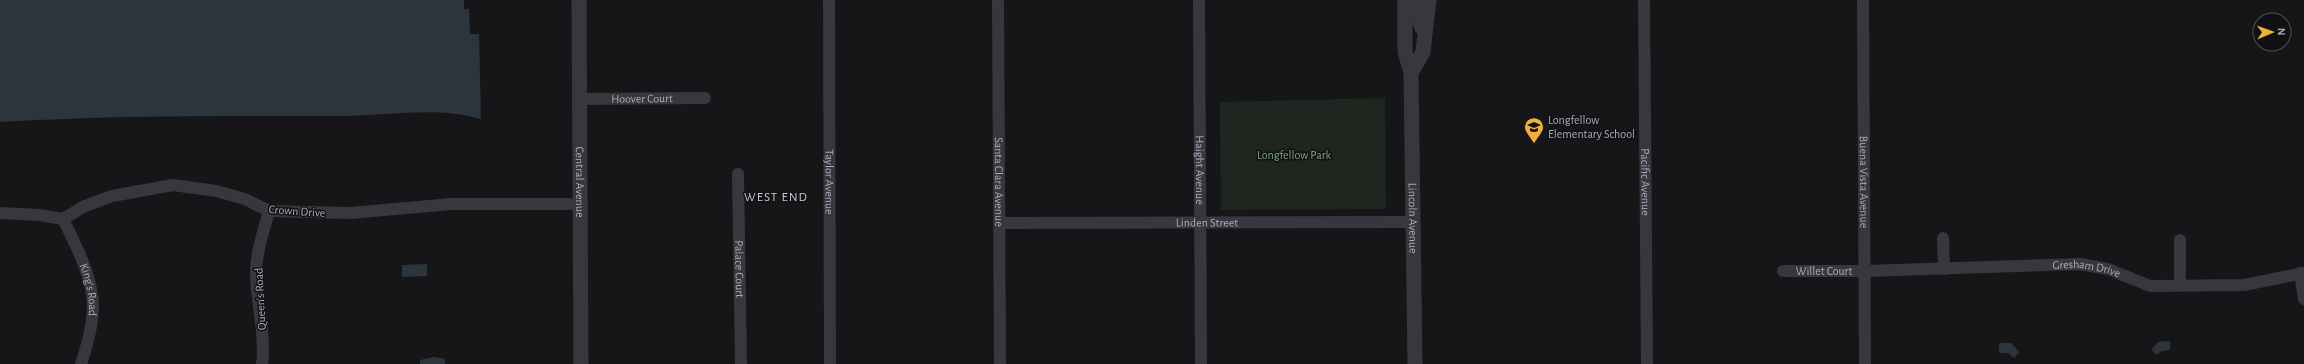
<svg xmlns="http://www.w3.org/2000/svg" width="2304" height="364" font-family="'Alegreya Sans',sans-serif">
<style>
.green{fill:#1e261f}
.water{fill:#2c353c}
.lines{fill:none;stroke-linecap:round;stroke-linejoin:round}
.minor{stroke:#37383d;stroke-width:12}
.tertiary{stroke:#37383d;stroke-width:15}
.labels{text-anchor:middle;stroke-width:3;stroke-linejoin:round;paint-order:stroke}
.street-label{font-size:12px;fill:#a8adb8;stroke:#111113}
.poi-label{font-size:12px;fill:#a8adb8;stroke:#111113;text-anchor:start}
.park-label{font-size:12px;fill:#7fa381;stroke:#111113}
.neighbourhood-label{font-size:13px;letter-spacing:1px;fill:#c9ccd4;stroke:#111113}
</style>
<rect width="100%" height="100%" fill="#161618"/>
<path class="green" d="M1385 98 1386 209 1221 210 1220 102Z"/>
<g class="water">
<path d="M0 0H464V9H469L470 34H479L481 119C436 106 389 116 342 116 228 116 114 115 0 122Z"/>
<path d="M427 264V276L402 277V265Z"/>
<path d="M2170 341V350L2162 351 2157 355 2151 350 2158 342Z"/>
<path d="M1999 343H2011L2019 352 2014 358 2008 353H1999Z"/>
<path d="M434 357 445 359V364H420V360Z"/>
</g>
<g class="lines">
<g class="minor">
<path id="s1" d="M829 0 830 364"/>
<path id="s2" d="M998 0 1000 364"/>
<path id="s3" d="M1199 0 1201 364"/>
<path id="s4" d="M1644 0 1647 364"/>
<path id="s5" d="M1863 0 1865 364"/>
<path id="s6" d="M579 99 705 98"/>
<path id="s7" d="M738 174 741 364"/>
<path d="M0 213 39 215 63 219 85 206 112 196 173 185 216 191 245 199 269 211 350 213 452 204H580"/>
<path id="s8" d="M63 219C76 246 92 275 93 306 93 325 87 346 81 364"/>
<path id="s9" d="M999 223 1414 222"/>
<path d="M1943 238 1944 269"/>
<path d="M2180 240V285"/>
<path id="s10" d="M1783 271H1865L2080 264 2108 269 2150 286 2244 285 2304 273"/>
<path d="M2300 273 2304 299"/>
<path d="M262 364C266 336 256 301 256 272 256 252 264 230 269 211"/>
</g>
<g class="tertiary">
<path id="s11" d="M579 0 581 364"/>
<path id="s12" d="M1405 0V52L1411 73 1415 364"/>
<path d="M1417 0V13L1422 28"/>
<path d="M1411 73 1423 52 1429 0"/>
</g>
</g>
<defs>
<symbol id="school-pin" viewBox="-11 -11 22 30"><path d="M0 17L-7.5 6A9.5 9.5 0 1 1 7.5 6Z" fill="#f2b134" stroke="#111113"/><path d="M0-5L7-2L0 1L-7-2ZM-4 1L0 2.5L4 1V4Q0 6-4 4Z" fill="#111"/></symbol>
</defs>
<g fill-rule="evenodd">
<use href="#school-pin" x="1523" y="116" width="22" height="30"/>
</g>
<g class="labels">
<g class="street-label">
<text dy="4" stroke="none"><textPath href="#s6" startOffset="63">Hoover Court</textPath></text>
<text dy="4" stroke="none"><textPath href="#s3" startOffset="170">Haight Avenue</textPath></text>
<text dy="4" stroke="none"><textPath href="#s11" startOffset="182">Central Avenue</textPath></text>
<text dy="4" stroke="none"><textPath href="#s1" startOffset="182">Taylor Avenue</textPath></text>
<text dy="4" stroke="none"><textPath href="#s2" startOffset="182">Santa Clara Avenue</textPath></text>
<text dy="4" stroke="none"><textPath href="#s4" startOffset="182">Pacific Avenue</textPath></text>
<text dy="4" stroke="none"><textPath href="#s5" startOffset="182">Buena Vista Avenue</textPath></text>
<text transform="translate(297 211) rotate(4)" y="4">Crown Drive</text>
<text dy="4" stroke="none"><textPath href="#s12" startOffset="219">Lincoln Avenue</textPath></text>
<text dy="4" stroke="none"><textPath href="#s9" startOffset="208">Linden Street</textPath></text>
<text dy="4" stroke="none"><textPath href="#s7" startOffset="95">Palace Court</textPath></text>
<text dy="4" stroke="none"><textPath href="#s10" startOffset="41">Willet Court</textPath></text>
<text dy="4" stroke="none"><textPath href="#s10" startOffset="304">Gresham Drive</textPath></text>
<text dy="4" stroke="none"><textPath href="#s8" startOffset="76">King's Road</textPath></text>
<text transform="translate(260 299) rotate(-93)" y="4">Queen's Road</text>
</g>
<g class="poi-label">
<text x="1548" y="124">Longfellow<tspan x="1548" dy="14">Elementary School</tspan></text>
</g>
<g class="park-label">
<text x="1294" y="159">Longfellow Park</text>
</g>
<g class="neighbourhood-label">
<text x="776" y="201">WEST END</text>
</g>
</g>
<g transform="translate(2272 32) rotate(88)"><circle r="19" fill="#111113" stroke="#4d4f55"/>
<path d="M0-3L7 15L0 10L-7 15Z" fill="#f2b134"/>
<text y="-6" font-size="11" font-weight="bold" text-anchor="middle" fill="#a8adb8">N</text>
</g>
</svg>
